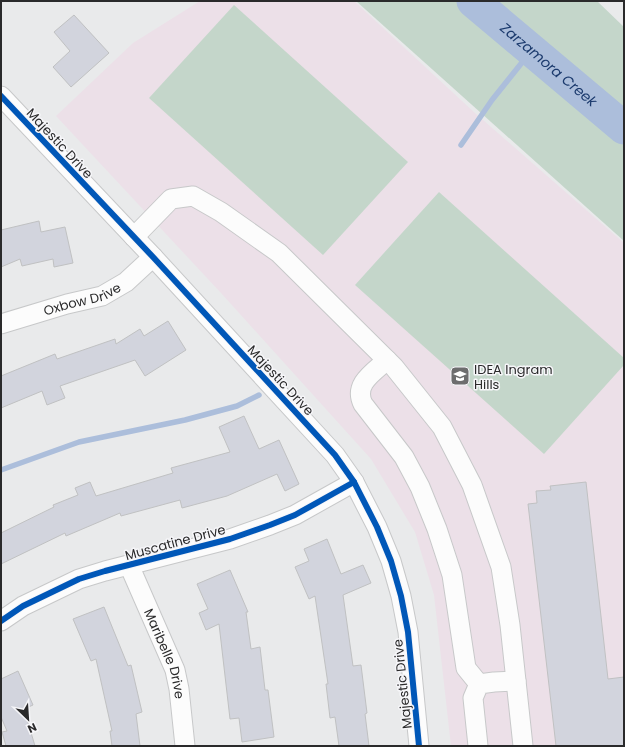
<svg xmlns="http://www.w3.org/2000/svg" width="625" height="747" font-family="Poppins,sans-serif">
<style>
.education{fill:#ece0e8}
.green{fill:#c4d6ca}
.lines{fill:none;stroke-linecap:round;stroke-linejoin:round}
.stream{stroke:#acbedb;stroke-width:5.5}
.river{stroke:#acbedb;stroke-width:33}
.building{fill:#d2d4dd;stroke:#c0c1c2}
.minor-casing{stroke:#c7c8c9;stroke-width:21}
.minor{stroke:#fcfcfc;stroke-width:19}
.cycleway-casing{stroke:#f6f6f9;stroke-width:8}
.cycleway{stroke:#0057b8;stroke-width:6}
.labels{text-anchor:middle;stroke-width:3;stroke-linejoin:round;paint-order:stroke}
.street-label{font-size:13px;fill:#2a2a2b;stroke:#f6f6f9}
.poi-label{font-size:13px;fill:#2a2a2b;stroke:#f6f6f9;text-anchor:start}
.water-label{font-size:14px;font-style:italic;fill:#1b3a6d;stroke:#f6f6f9}
</style>
<rect width="100%" height="100%" fill="#e9eaeb"/>
<path class="education" d="M200 1H354L475 113 624 243V746H451L434 595 415 532 371 459 221 293 56 116 133 43Z"/>
<g class="green">
<path d="M356 1H597L624 27V241Z"/>
<path d="M234 5 408 162 323 255 149 98Z"/>
<path d="M439 192 624 358V365L544 454 355 285Z"/>
</g>
<g class="lines">
<g class="stream">
<path d="M461 145 492 100 532 50"/>
<path d="M1 470 79 442 185 420 237 406 259 395"/>
</g>
<path class="river" id="s1" d="M473 1 624 128"/>
</g>
<g class="building">
<path d="M74 15 109 53 71 87 53 67 70 51 54 32Z"/>
<path d="M39 221 41 232 65 227 73 263 54 267 53 259 22 266 20 259 1 267V230Z"/>
<path d="M168 321 186 350 145 376 135 360 60 386 65 398 47 405 42 391 1 408V376L55 354 57 359 115 339 116 344 140 329 144 336Z"/>
<path d="M244 416 259 449 279 440 299 484 285 491 277 474 227 496 182 508 180 500 121 516 120 513 66 536 65 533 1 564V533L54 507 53 505 78 495 75 488 90 482 96 496 173 473 171 468 230 452 219 427Z"/>
<path d="M586 482 608 679 624 677V746H556L528 504 537 503 536 491 551 490 550 486Z"/>
<path d="M327 539 341 574 363 565 371 583 343 595 353 666 361 665 367 713 365 714 369 746H339L335 717 330 718 326 684H328L315 596 309 599 295 567 309 561 304 549Z"/>
<path d="M230 570 248 612H246L251 649 260 647 265 690H268L274 737 242 742 239 718 230 719 219 624 206 630 199 613 208 609 197 584Z"/>
<path d="M104 607 128 666 131 665 142 712 136 714 140 746H112L110 731H112L96 659 91 661 73 619Z"/>
<path d="M18 671 33 705 24 709 35 746H6L2 732 7 731 1 717V679Z"/>
</g>
<g class="lines">
<defs>
<g id="minor">
<path d="M1 96 153 257 335 455 354 482 377 527 391 561 401 596 408 632 419 746"/>
<path d="M134 237 171 199 193 196 221 212 279 253 394 367 442 427 472 485 501 567 510 625 523 746"/>
<path id="s2" d="M1 324 67 304 102 296 126 282 153 257"/>
<path d="M387 360C374 372 353 384 363 404L404 457 420 487 437 529 452 575 466 668 479 684"/>
<path id="s3" d="M129 565 175 670 179 689 185 746"/>
<path d="M1 621 23 606 79 579 105 571 230 539 270 525 295 515 354 482"/>
<path d="M478 746 473 698 479 684 494 682 516 681"/>
</g>
</defs>
<use href="#minor" class="minor-casing"/>
<use href="#minor" class="minor"/>
<defs>
<g id="cycleway">
<path d="M1 96 153 257 335 455 354 482 377 527 391 561 401 596 408 632 419 746"/>
<path d="M1 621 23 606 79 579 105 571 230 539 270 525 295 515 354 482"/>
</g>
</defs>
<use href="#cycleway" class="cycleway-casing"/>
<use href="#cycleway" class="cycleway"/>
</g>
<defs>
<symbol id="school-square" viewBox="-11 -11 22 22"><rect x="-9" y="-9" width="18" height="18" rx="4" fill="#6d6d6e" stroke="#f6f6f9"/><path d="M0-5L7-2L0 1L-7-2ZM-4 1L0 2.5L4 1V4Q0 6-4 4Z" fill="#fff"/></symbol>
</defs>
<g fill-rule="evenodd">
<use href="#school-square" x="449" y="365" width="22" height="22"/>
</g>
<g class="labels">
<g class="street-label">
<text transform="translate(60 143) rotate(47)" y="5">Majestic Drive</text>
<text dy="5" stroke="none"><textPath href="#s2" startOffset="85">Oxbow Drive</textPath></text>
<text transform="translate(281 380) rotate(47)" y="5">Majestic Drive</text>
<text transform="translate(175 542) rotate(-15)" y="5">Muscatine Drive</text>
<text dy="5" stroke="none"><textPath href="#s3" startOffset="96">Maribelle Drive</textPath></text>
<text transform="translate(402 684) rotate(-96)" y="5">Majestic Drive</text>
</g>
<g class="poi-label">
<text x="474" y="374">IDEA Ingram<tspan x="474" dy="15">Hills</tspan></text>
</g>
<g class="water-label">
<text dy="5" stroke="none"><textPath href="#s1" startOffset="99">Zarzamora Creek</textPath></text>
</g>
</g>
<rect width="625" height="747" fill="none" stroke="#2a2a2b" stroke-width="4"/>
<g transform="translate(28 719) rotate(155)" stroke="#f6f6f9" stroke-width="3" paint-order="stroke">
<path d="M0-3L7 15L0 10L-7 15Z" fill="#2a2a2b"/>
<text y="-6" font-size="11" font-weight="bold" text-anchor="middle" fill="#2a2a2b">N</text>
</g>
</svg>
